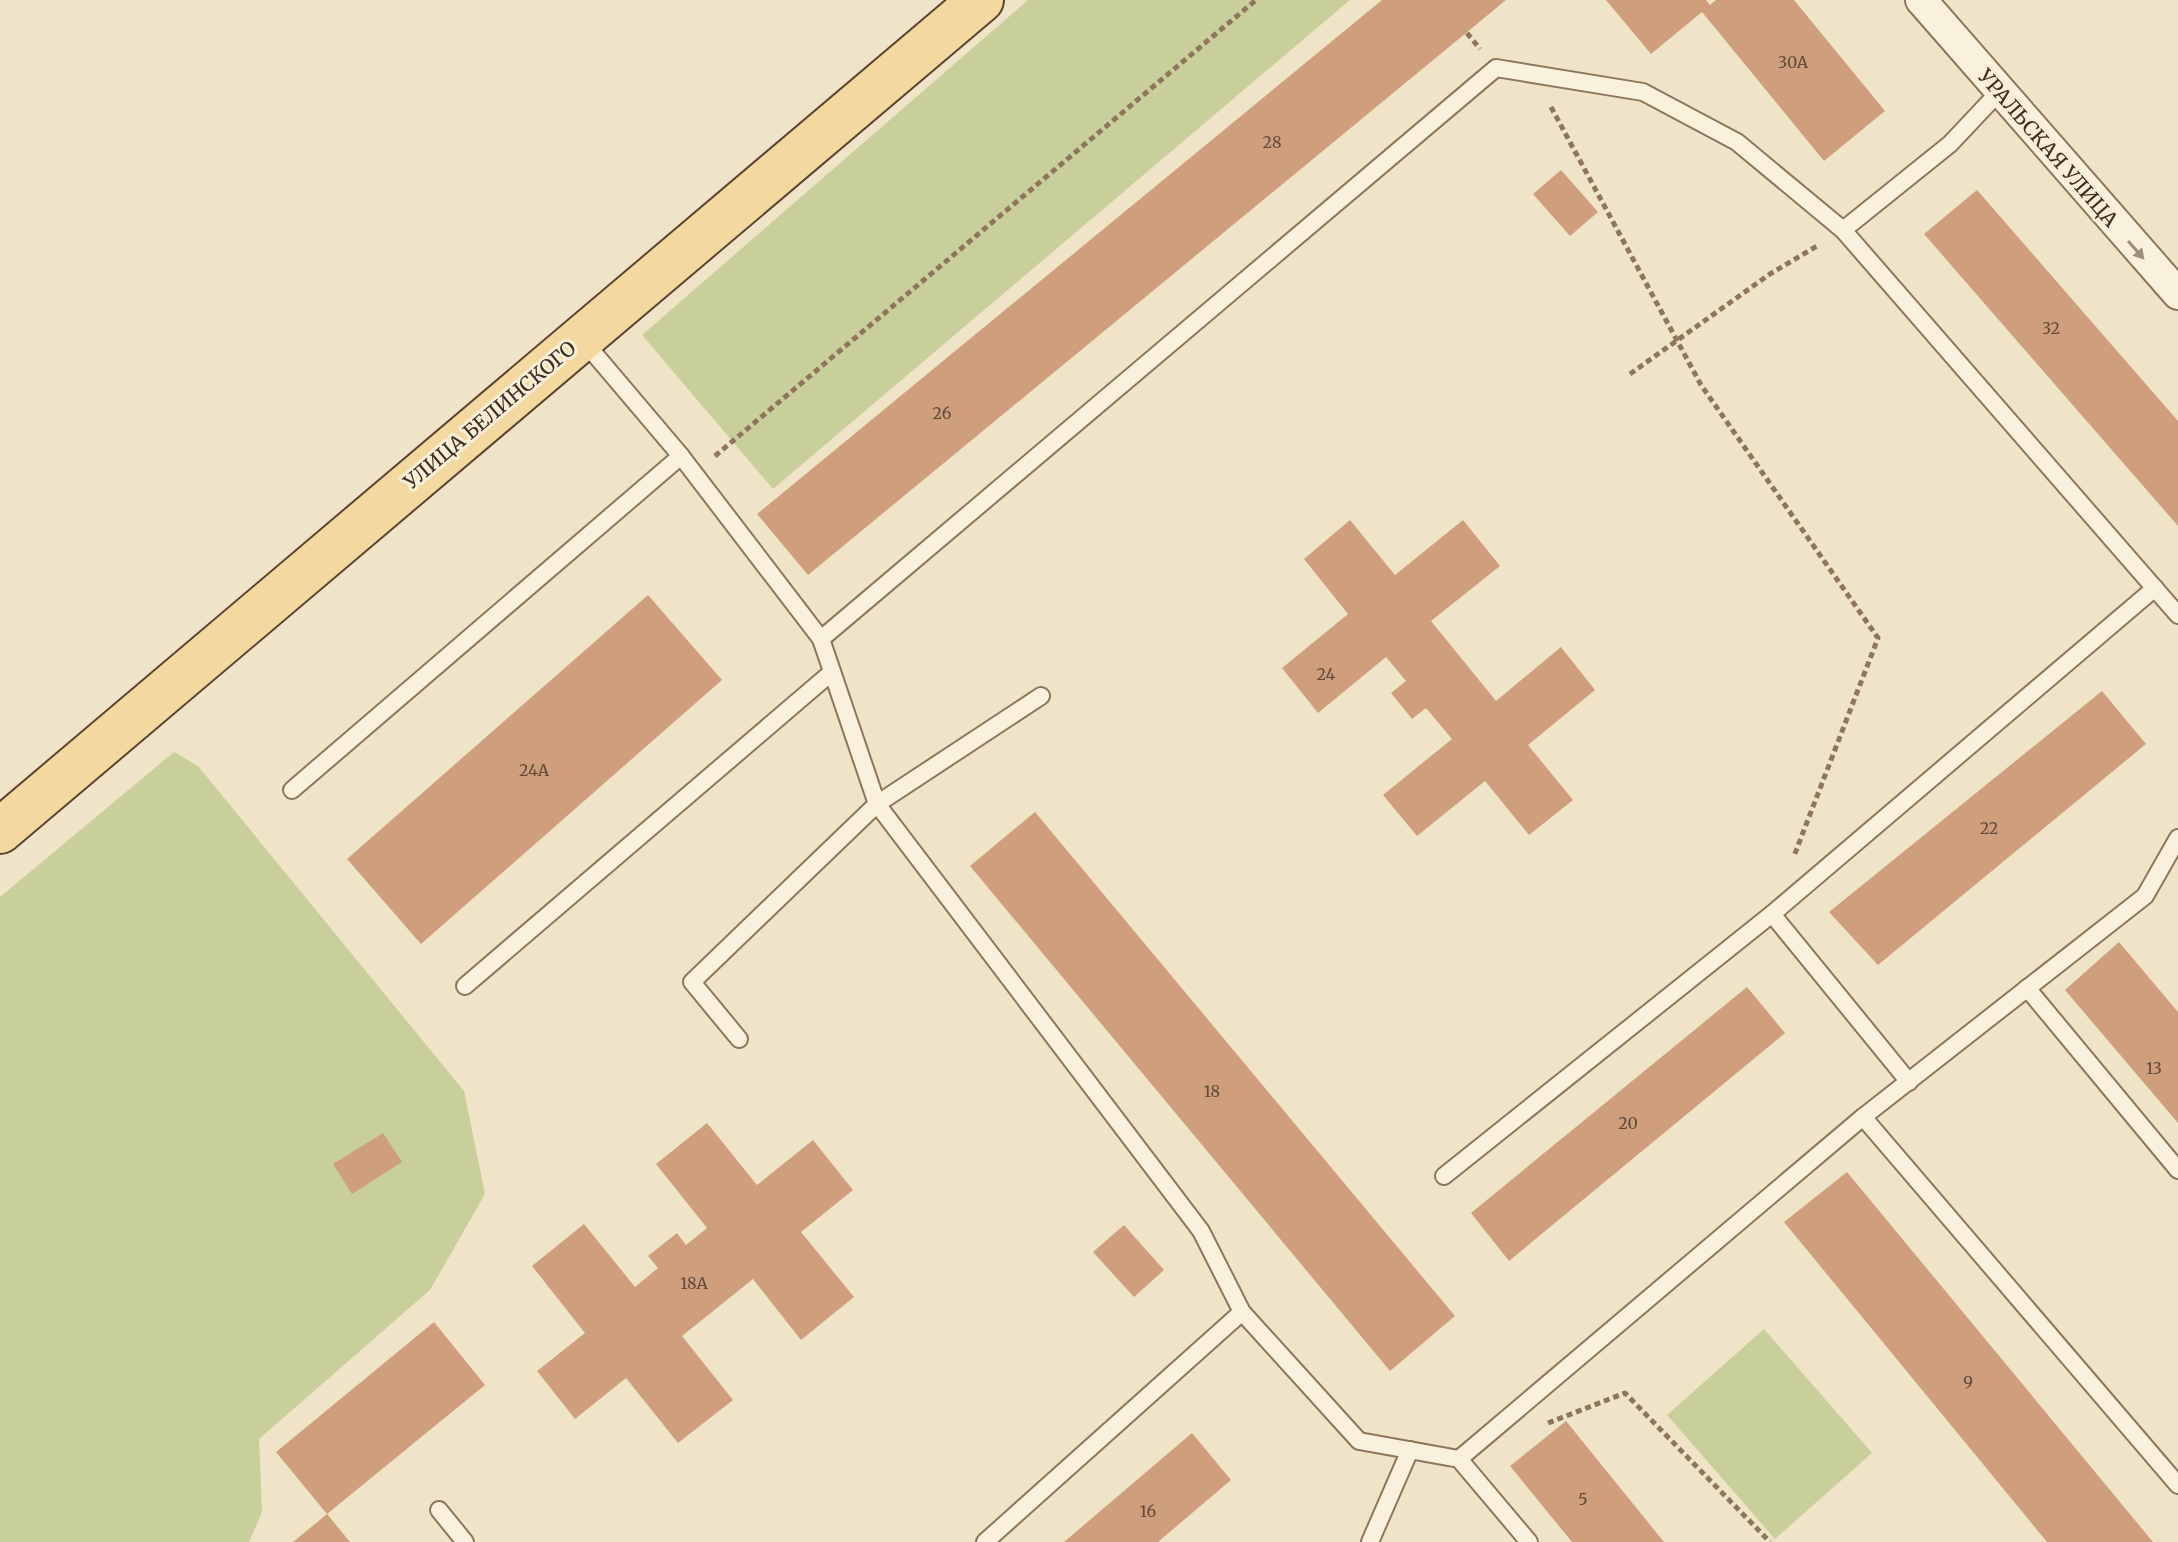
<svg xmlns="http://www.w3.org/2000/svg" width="2178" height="1542" font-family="Merriweather,serif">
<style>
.green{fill:#c9cf9b}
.building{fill:#cf9f7d}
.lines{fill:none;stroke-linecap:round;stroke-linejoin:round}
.service-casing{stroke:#8d765c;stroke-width:20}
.minor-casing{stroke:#8d765c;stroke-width:34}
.primary-casing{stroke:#5b4430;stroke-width:48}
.path{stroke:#8d765c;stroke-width:5;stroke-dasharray:6 4;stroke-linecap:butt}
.service{stroke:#faf1dc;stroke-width:16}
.minor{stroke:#faf1dc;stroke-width:30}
.primary{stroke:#f3d9a0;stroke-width:44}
.oneway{fill:#9c907e}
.labels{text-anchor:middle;stroke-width:6;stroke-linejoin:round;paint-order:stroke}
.number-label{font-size:16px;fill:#624a37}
.street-label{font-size:20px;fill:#3d2e20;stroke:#f7eed8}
</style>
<rect width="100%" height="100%" fill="#f0e4c8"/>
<g class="green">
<path d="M1028 0H1350L773 489 642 335Z"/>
<path d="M174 752 198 766 464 1091 485 1194 430 1290 259 1439 262 1512 249 1542H0V897Z"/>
<path d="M1764 1329 1872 1453 1775 1539 1667 1415Z"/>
</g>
<g class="building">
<path d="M1382 0H1506L808 575 757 514Z"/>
<path d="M1606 0H1706L1710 5 1716 0H1794L1885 111 1824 161 1702 12 1651 54Z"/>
<path d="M1561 170 1598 212 1570 236 1533 194Z"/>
<path d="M1977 190 2178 421V526L1924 234Z"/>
<path d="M1350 520 1395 575 1463 520 1500 566 1431 621 1496 701 1561 647 1595 690 1528 745 1573 800 1529 835 1485 781 1417 836 1383 795 1452 739 1426 708 1412 719 1391 693 1406 681 1386 657 1318 713 1282 668 1348 614 1304 559Z"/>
<path d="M648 595 722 680 421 944 347 859Z"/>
<path d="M2102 691 2146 744 1878 965 1829 912Z"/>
<path d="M1035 812 1455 1316 1390 1371 970 866Z"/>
<path d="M2119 942 2178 1012V1123L2065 990Z"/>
<path d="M1747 987 1785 1033 1509 1261 1471 1213Z"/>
<path d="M707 1123 757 1185 813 1140 853 1190 801 1232 854 1297 801 1340 753 1279 682 1336 733 1400 678 1443 626 1378 575 1419 537 1371 585 1333 532 1266 584 1224 635 1287 658 1268 648 1256 677 1233 686 1245 707 1228 656 1164Z"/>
<path d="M383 1133 402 1162 352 1194 333 1164Z"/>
<path d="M1847 1172 2153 1542H2047L1784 1222Z"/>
<path d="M1124 1225 1164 1270 1134 1297 1093 1252Z"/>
<path d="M434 1322 485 1385 327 1514 350 1542H293L327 1514 276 1452Z"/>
<path d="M1566 1421 1664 1542H1572L1510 1466Z"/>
<path d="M1192 1433 1231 1480 1158 1542H1064Z"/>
</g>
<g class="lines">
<defs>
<g id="service">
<path d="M1843 230 1950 144 1999 92"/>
<path d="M581 338 681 456 821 639 877 804 1201 1231 1242 1312 1359 1441 1459 1459 1529 1542"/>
<path d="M821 639 1496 68 1643 92 1737 142 1843 230 2178 615"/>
<path d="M292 790 681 456"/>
<path d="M465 986 832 672"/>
<path d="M2027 988 2178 1170"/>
<path d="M739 1039 692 982 877 804 1041 696"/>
<path d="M1909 1082 1772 914 2155 588"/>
<path d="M1863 1117 2178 1485"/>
<path d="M1444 1176 1772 914"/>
<path d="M1459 1459 1863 1117 2145 896 2178 838"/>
<path d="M439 1510 465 1542"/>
<path d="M985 1542 1242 1312"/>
<path d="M1370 1542 1410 1450"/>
</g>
<path id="minor" d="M1921 0 2178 294"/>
<path id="primary" d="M0 831 981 0"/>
</defs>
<use href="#service" class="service-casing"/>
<use href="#minor" class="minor-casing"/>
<use href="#primary" class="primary-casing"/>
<g class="path">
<path d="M1467 33 1480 49"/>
<path d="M1551 107 1701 385 1878 638 1794 856"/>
<path d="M1630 374 1770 274 1817 246"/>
<path d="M715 456 1256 0"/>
<path d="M1548 1423 1625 1393 1770 1542"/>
</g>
<use href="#service" class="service"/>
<use href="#minor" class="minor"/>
<use href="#primary" class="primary"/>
</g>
<defs><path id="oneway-solid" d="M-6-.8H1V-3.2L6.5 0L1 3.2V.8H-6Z" transform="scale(2)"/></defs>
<use class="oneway" href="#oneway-solid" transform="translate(2136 250) rotate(49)"/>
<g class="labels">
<g class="number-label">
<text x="1793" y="68">30А</text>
<text x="1272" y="148">28</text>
<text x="2051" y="334">32</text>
<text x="942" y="419">26</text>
<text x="1326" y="680">24</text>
<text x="534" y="776">24А</text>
<text x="1989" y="834">22</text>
<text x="2154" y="1074">13</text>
<text x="1212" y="1097">18</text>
<text x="1628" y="1129">20</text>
<text x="694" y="1289">18А</text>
<text x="1968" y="1388">9</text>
<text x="1583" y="1505">5</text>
<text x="1148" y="1517">16</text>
</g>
<g class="street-label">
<text transform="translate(2048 148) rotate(49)" y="7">УРАЛЬСКАЯ УЛИЦА</text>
<text transform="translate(490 415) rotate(-40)" y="7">УЛИЦА БЕЛИНСКОГО</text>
</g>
</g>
</svg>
